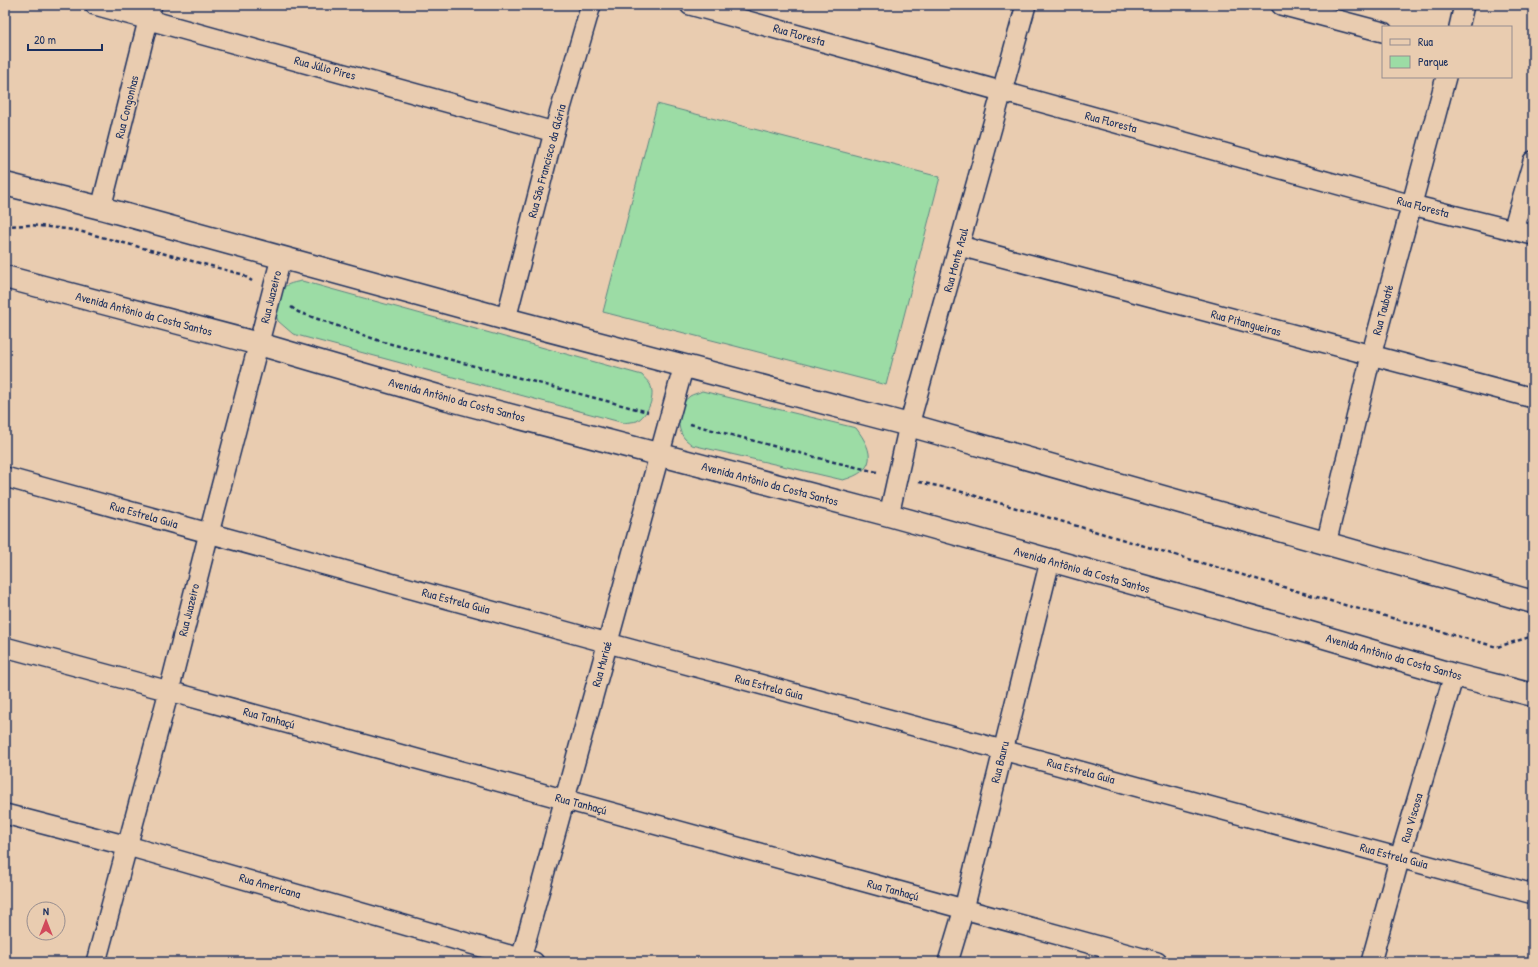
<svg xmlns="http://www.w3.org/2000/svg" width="1538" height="967" font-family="'Patrick Hand',sans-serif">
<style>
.green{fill:#9cdca5;stroke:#5c8682}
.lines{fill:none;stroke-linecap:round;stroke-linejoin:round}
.street-casing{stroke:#1b2f5e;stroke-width:22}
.secondary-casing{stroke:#1b2f5e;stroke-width:25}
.path{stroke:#1b2f5e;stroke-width:2.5;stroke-dasharray:4 3;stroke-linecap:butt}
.street{stroke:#e9ccb0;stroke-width:19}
.secondary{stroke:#e9ccb0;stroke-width:22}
.labels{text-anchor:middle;stroke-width:3;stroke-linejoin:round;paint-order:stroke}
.street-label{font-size:12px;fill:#1b2f5e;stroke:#e9ccb0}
</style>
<rect width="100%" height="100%" fill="#e9ccb0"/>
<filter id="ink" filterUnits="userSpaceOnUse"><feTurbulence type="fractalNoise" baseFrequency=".025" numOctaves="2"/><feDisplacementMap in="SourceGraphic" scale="8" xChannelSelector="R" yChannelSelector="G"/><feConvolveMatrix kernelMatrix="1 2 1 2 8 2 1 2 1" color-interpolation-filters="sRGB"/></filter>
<g filter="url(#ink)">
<g class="green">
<path d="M657 104 940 177 886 385 603 312Z"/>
<path d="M302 281 642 375C644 378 648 381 650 384 656 397 648 414 637 421 634 422 628 422 624 423L293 334 278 321 274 310C281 289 279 285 302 281Z"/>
<path d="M702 391 856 428C875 453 876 471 843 480L692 445C690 443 687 441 685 439 675 428 677 405 690 396 693 394 699 393 702 391Z"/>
</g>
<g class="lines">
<defs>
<g id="street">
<path d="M95 5 554 132"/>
<path d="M690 5 1412 205 1533 235"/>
<path d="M1281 5 1383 32"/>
<path d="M1459 27 1464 5"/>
<path d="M101 208 152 5"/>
<path d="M1513 230 1533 161"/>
<path d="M960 246 1533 398"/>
<path d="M506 319 554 132 591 5"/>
<path d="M5 477 608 643 1533 894"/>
<path d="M889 515 909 425 1026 5"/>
<path d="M1326 544 1371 356 1446 77"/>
<path d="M5 647 169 691 1157 962"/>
<path d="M5 814 128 846 534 962"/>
<path d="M96 962 169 691 209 533 281 258"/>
<path d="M520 962 684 365"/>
<path d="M948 962 964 909 1050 561"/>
<path d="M1371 962 1400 857 1454 675"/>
</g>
<g id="secondary">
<path d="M5 184 101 208 506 319 909 425 1533 602"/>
<path d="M5 277 259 344 448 399 889 515 1300 630 1454 675 1533 695"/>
</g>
</defs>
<use href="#street" class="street-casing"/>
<use href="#secondary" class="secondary-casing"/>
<g class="path">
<path d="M5 226 30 225 75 230 241 274 252 281"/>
<path d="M291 307 298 312 380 341 648 412"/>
<path d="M690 424 834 462 877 472"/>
<path d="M919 482 952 489 1334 602 1497 647 1533 636"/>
</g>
<use href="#street" class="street"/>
<use href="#secondary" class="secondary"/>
</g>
</g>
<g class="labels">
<g class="street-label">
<text transform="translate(799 35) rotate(16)" y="4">Rua Floresta</text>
<text transform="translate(325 68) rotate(15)" y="4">Rua Júlio Pires</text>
<text transform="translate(127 107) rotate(-76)" y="4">Rua Congonhas</text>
<text transform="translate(1111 122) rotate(15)" y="4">Rua Floresta</text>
<text transform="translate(547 161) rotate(-75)" y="4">Rua São Francisco da Glória</text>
<text transform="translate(1423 207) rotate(15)" y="4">Rua Floresta</text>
<text transform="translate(956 260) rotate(-75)" y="4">Rua Monte Azul</text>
<text transform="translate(271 297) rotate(-76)" y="4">Rua Juazeiro</text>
<text transform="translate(1383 310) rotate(-75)" y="4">Rua Taubaté</text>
<text transform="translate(144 314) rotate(15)" y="4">Avenida Antônio da Costa Santos</text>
<text transform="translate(1246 323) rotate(15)" y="4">Rua Pitangueiras</text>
<text transform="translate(457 400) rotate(15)" y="4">Avenida Antônio da Costa Santos</text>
<text transform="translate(770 484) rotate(15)" y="4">Avenida Antônio da Costa Santos</text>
<text transform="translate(144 515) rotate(16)" y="4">Rua Estrela Guia</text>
<text transform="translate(1082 570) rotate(16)" y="4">Avenida Antônio da Costa Santos</text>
<text transform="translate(456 601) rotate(15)" y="4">Rua Estrela Guia</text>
<text transform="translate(189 610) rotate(-76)" y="4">Rua Juazeiro</text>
<text transform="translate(1394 657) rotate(16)" y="4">Avenida Antônio da Costa Santos</text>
<text transform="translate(602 664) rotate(-75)" y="4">Rua Muriaé</text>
<text transform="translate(769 687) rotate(15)" y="4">Rua Estrela Guia</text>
<text transform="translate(269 718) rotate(15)" y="4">Rua Tanhaçú</text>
<text transform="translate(1000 762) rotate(-76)" y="4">Rua Bauru</text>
<text transform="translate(1081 771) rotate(15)" y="4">Rua Estrela Guia</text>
<text transform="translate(581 804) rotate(15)" y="4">Rua Tanhaçú</text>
<text transform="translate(1412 818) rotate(-74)" y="4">Rua Viscosa</text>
<text transform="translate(1394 856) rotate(15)" y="4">Rua Estrela Guia</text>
<text transform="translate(270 886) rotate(16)" y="4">Rua Americana</text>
<text transform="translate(893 890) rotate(15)" y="4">Rua Tanhaçú</text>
</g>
</g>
<rect width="1538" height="967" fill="none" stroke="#e9ccb0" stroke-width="20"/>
<rect x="10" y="10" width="1518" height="947" fill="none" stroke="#1b2f5e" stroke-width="1.5" filter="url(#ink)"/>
<rect x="1382" y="26" width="130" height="52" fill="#e9ccb0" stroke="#978d8f"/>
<rect x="1390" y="39" width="20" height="6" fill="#e9ccb0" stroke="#978d8f"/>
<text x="1418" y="46" font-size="12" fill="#1b2f5e">Rua</text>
<rect x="1390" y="56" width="20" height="12" fill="#9cdca5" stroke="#978d8f"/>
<text x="1418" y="66" font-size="12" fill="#1b2f5e">Parque</text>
<g transform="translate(46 921)"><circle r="19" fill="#e9ccb0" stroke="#978d8f"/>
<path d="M0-3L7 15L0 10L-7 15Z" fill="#d1495b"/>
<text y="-6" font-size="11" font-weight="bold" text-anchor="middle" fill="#1b2f5e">N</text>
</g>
<path d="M28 44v6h74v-6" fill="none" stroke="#1b2f5e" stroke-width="2"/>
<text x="34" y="44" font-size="12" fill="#1b2f5e" stroke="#e9ccb0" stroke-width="3" paint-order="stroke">20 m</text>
</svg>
